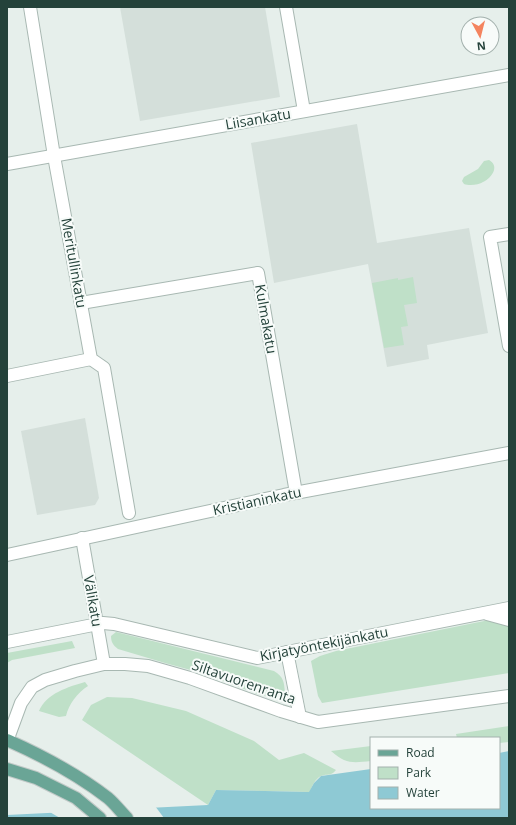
<svg xmlns="http://www.w3.org/2000/svg" width="516" height="825" font-family="'Open Sans',sans-serif">
<style>
.built{fill:#d4dfda}
.green{fill:#bfe0c8}
.water{fill:#8ec9d4}
.pier{fill:#e6efeb}
.lines{fill:none;stroke-linecap:round;stroke-linejoin:round}
.minor-casing{stroke:#a8b8b2;stroke-width:14}
.tertiary-casing{stroke:#a8b8b2;stroke-width:14}
.primary-casing{stroke:#c2cac8;stroke-width:14}
.minor{stroke:#fff;stroke-width:12}
.tertiary{stroke:#fff;stroke-width:12}
.primary{stroke:#6aa596;stroke-width:12}
.labels{text-anchor:middle;stroke-width:4;stroke-linejoin:round;paint-order:stroke}
.street-label{font-size:14px;fill:#24423a;stroke:#f7fbf9}
</style>
<rect width="100%" height="100%" fill="#e6efeb"/>
<g class="built">
<path d="M120 7H265L280 97 140 121Z"/>
<path d="M357 124 377 243 469 228 488 333 427 345 429 359 387 367 368 264 274 283 251 143Z"/>
<path d="M85 418 99 498 95 505 37 515 21 431Z"/>
</g>
<g class="green">
<path d="M489 160C500 166 492 178 483 182 479 185 469 186 464 184L462 181 464 177 478 169 484 161Z"/>
<path d="M413 277 417 303 404 305 408 326 401 327 404 345 384 348 372 283 398 278V280Z"/>
<path d="M489 620 509 626V673L322 703 318 696 311 661 320 656 336 651Z"/>
<path d="M116 632 274 671C284 677 284 682 285 693L281 696 275 697 260 695 205 674 165 663 118 649C113 645 111 642 111 636Z"/>
<path d="M72 641 75 648 12 660 7 663V653Z"/>
<path d="M85 682 88 686C77 693 69 704 66 716L59 717 39 711C47 693 68 687 85 682Z"/>
<path d="M107 697 132 698 186 711 254 741 279 760 304 753 336 770C330 777 328 773 321 776 315 779 312 786 310 792L216 790 208 805 82 720 91 705Z"/>
<path d="M509 726V742L499 743V738H457L456 734Z"/>
<path d="M371 746V761C352 763 346 764 331 751Z"/>
</g>
<path class="water" d="M509 751V818H7V815L208 805 216 790 309 792 314 783 321 776 371 769V808H499V753Z"/>
<path class="pier" d="M155 806 164 818H60L48 811Z"/>
<g class="lines">
<defs>
<g id="minor">
<path d="M30 7 54 156 91 359 104 368 129 513"/>
<path d="M286 7 304 111"/>
<path d="M509 234 490 237 509 346"/>
<path d="M81 303 258 273 296 493"/>
<path d="M7 376 91 359"/>
<path d="M82 538 104 664"/>
<path d="M7 555 284 495 509 453"/>
<path d="M487 614 509 620"/>
<path d="M7 642 103 623 114 624 257 658 509 608"/>
<path d="M287 652 300 717"/>
<path d="M7 741 21 703 32 687 45 680 75 671 104 664H125L148 666 190 678 281 711 318 722 509 696"/>
</g>
<path id="tertiary" d="M7 164 509 75"/>
<g id="primary">
<path d="M7 740C43 756 77 774 108 798 115 804 121 812 127 818"/>
<path d="M7 769 36 778 76 798 100 818"/>
</g>
</defs>
<use href="#minor" class="minor-casing"/>
<use href="#tertiary" class="tertiary-casing"/>
<use href="#primary" class="primary-casing"/>
<use href="#minor" class="minor"/>
<use href="#tertiary" class="tertiary"/>
<use href="#primary" class="primary"/>
</g>
<g class="labels">
<g class="street-label">
<text transform="translate(258 119) rotate(-10)" y="5">Liisankatu</text>
<text transform="translate(74 263) rotate(80)" y="5">Meritullinkatu</text>
<text transform="translate(266 319) rotate(80)" y="5">Kulmakatu</text>
<text transform="translate(257 501) rotate(-12)" y="5">Kristianinkatu</text>
<text transform="translate(93 601) rotate(80)" y="5">Välikatu</text>
<text transform="translate(324 644) rotate(-11)" y="5">Kirjatyöntekijänkatu</text>
<text transform="translate(244 682) rotate(19)" y="5">Siltavuorenranta</text>
</g>
</g>
<rect width="516" height="825" fill="none" stroke="#24423a" stroke-width="16"/>
<rect x="370" y="737" width="130" height="72" fill="#f7fbf9" stroke="#a3b1ad"/>
<rect x="378" y="750" width="20" height="6" fill="#6aa596" stroke="#a3b1ad"/>
<text x="406" y="757" font-size="12" fill="#24423a">Road</text>
<rect x="378" y="767" width="20" height="12" fill="#bfe0c8" stroke="#a3b1ad"/>
<text x="406" y="777" font-size="12" fill="#24423a">Park</text>
<rect x="378" y="787" width="20" height="12" fill="#8ec9d4" stroke="#a3b1ad"/>
<text x="406" y="797" font-size="12" fill="#24423a">Water</text>
<g transform="translate(480 36) rotate(173)"><circle r="19" fill="#f7fbf9" stroke="#a3b1ad"/>
<path d="M0-3L7 15L0 10L-7 15Z" fill="#f4845f"/>
<text y="-6" font-size="11" font-weight="bold" text-anchor="middle" fill="#24423a">N</text>
</g>
</svg>
